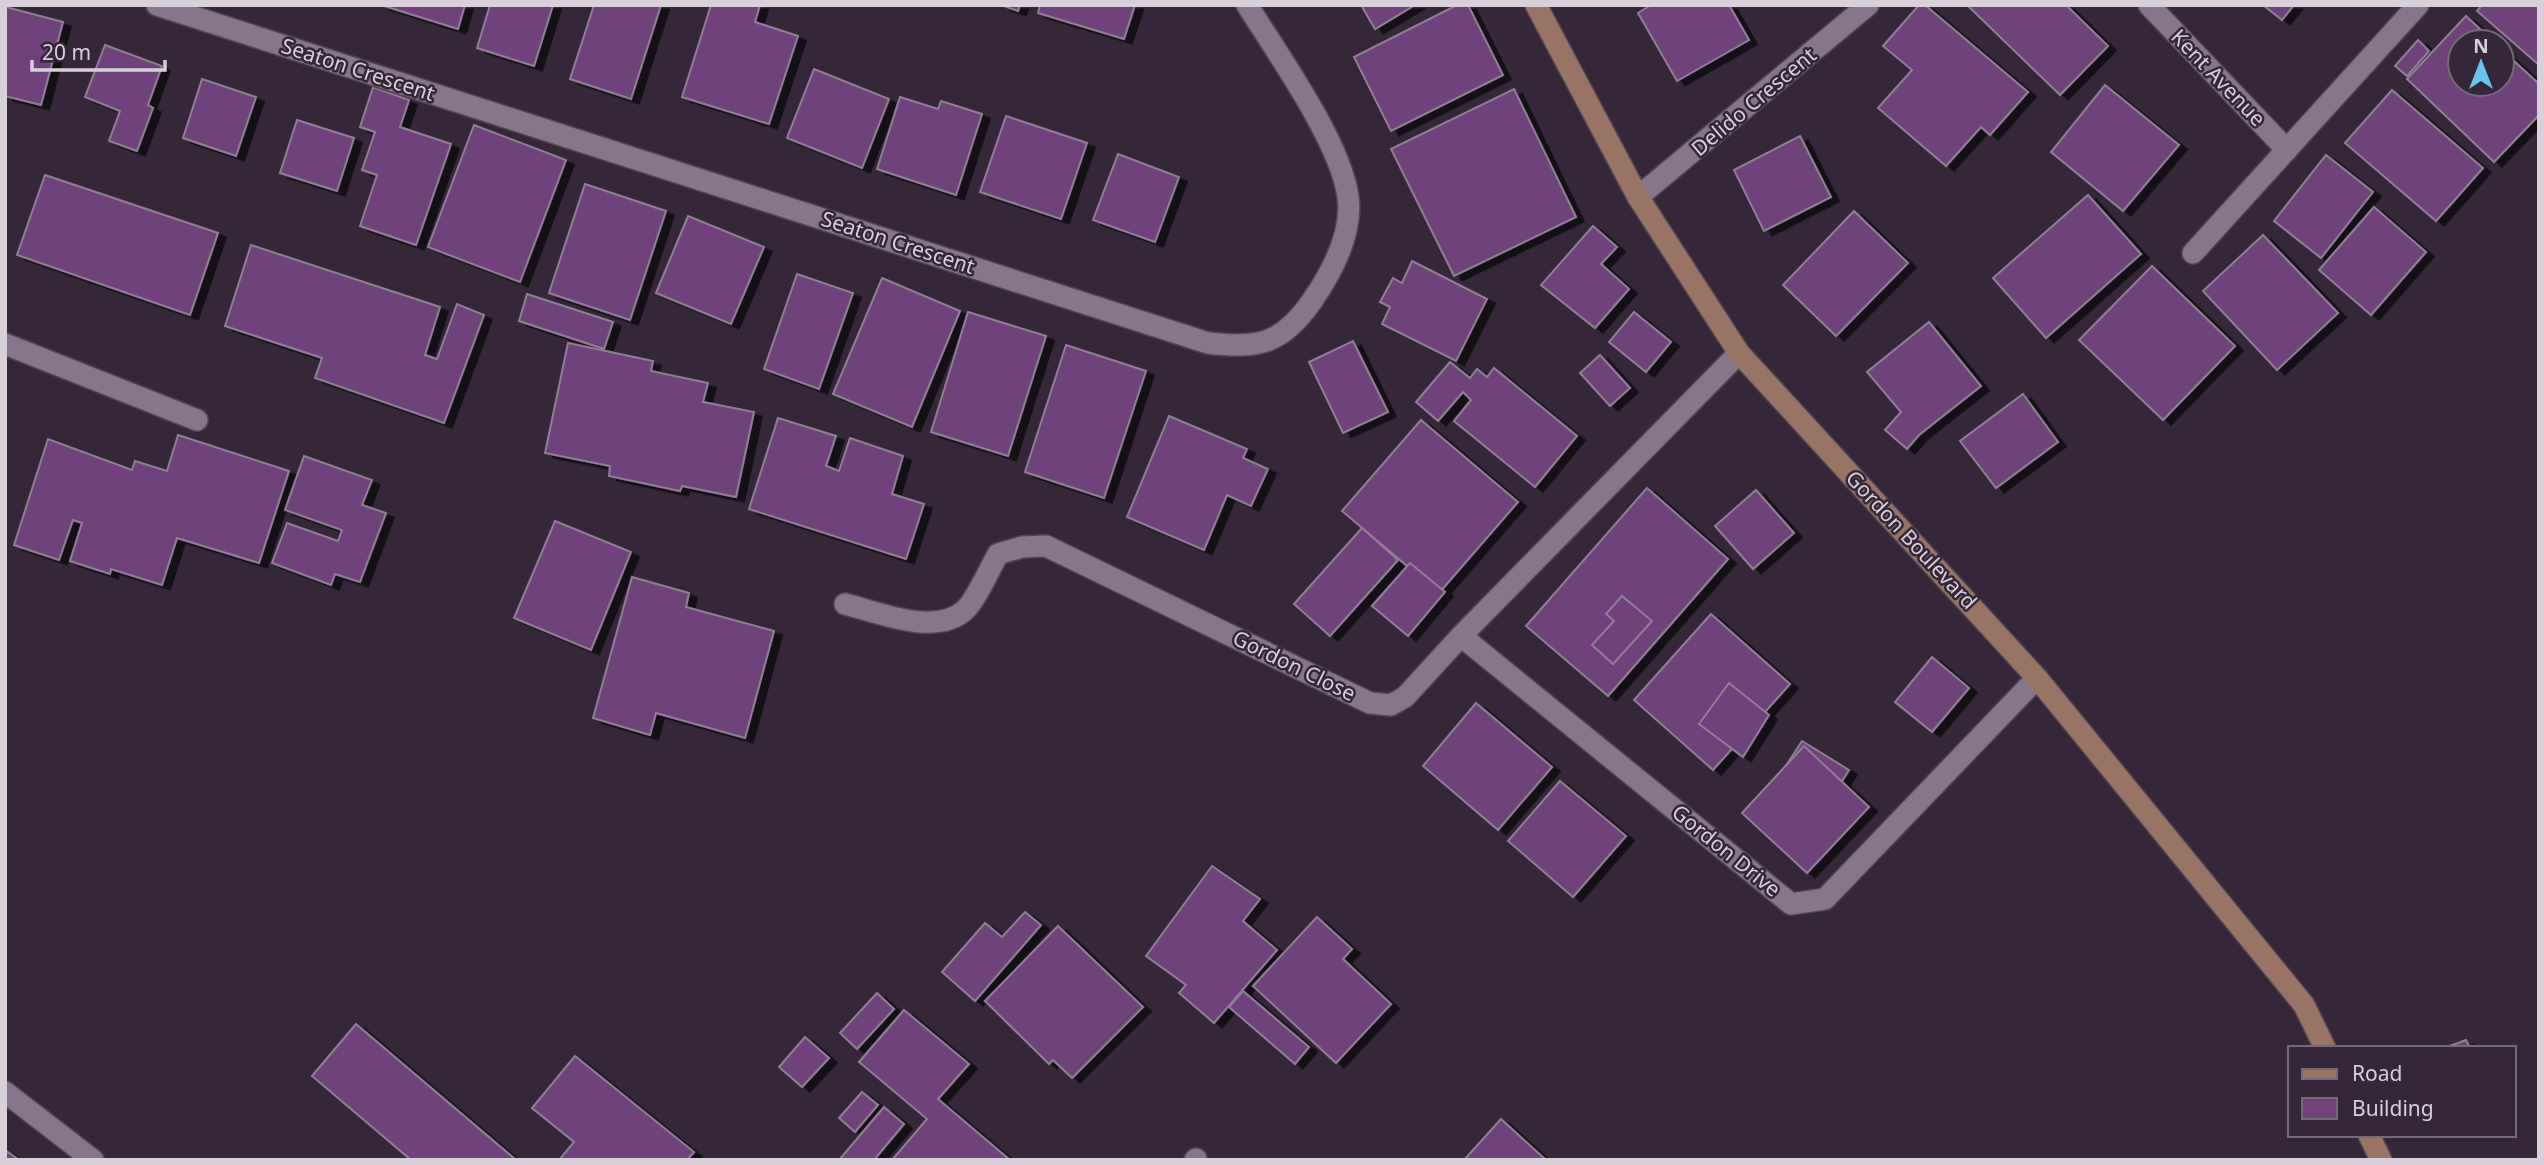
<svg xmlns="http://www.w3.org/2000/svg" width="2544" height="1165" font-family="'Noto Sans',sans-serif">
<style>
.building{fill:#70437b;stroke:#8f7e94;stroke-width:2;filter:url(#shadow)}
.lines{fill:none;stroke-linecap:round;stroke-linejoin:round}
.street-casing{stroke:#514554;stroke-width:24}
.secondary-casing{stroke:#514554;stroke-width:24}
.street{stroke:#86758b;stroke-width:21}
.secondary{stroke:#997464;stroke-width:21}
.labels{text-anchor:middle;stroke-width:5;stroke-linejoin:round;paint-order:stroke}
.street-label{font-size:21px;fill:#d8cfdb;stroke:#352739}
</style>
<defs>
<filter id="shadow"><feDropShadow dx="8" dy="4.5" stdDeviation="0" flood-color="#0009"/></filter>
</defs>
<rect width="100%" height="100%" fill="#352739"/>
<g class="building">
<path d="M381 5H465L458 29Z"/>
<path d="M490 5H553L534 66 477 48Z"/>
<path d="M594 5H661L631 99 570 79Z"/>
<path d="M711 5H760L755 22 798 36 769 124 682 97Z"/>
<path d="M1001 5H1020L1018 11Z"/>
<path d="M1040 5H1135L1124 39 1038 13Z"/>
<path d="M1361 5H1415L1375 29Z"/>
<path d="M1457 5H1468L1503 75 1391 131 1354 57Z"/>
<path d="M1651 5H1729L1749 40 1677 81 1638 13Z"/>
<path d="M1919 5H1925L2028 92 1990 135 1981 127 1946 166 1878 108 1912 70 1883 46Z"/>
<path d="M1967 5H2066L2108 46 2060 95Z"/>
<path d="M2263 5H2294L2282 20Z"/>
<path d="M2482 5H2539V65L2477 11Z"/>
<path d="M6 7 63 22 41 105 5 96Z"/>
<path d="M2466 16 2494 42H2460V84H2502V50L2539 84V115L2494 162 2407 79Z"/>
<path d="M2418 40 2429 51 2407 76 2395 66Z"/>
<path d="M105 45 162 66 148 105 153 108 137 151 109 141 120 111 85 97Z"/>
<path d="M814 69 889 99 862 168 787 138Z"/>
<path d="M202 79 256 97 236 156 183 138Z"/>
<path d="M2105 85 2179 145 2123 211 2051 152Z"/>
<path d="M373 87 409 100 400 127 451 144 416 245 360 226 377 175 362 170 375 132 360 127Z"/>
<path d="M1514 89 1576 217 1454 276 1391 149Z"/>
<path d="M2392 90 2483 168 2436 221 2345 143Z"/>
<path d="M900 97 938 109 941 101 982 114 956 195 877 169Z"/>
<path d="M1006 116 1087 143 1061 219 980 192Z"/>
<path d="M297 120 354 138 337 191 280 173Z"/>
<path d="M474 125 566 160 520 282 428 247Z"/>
<path d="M1800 136 1831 197 1764 231 1734 170Z"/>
<path d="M1118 154 1179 177 1155 242 1093 220Z"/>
<path d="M2326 155 2373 192 2321 258 2274 221Z"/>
<path d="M45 175 218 233 190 315 17 255Z"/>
<path d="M585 184 666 211 630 320 549 293Z"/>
<path d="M2088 195 2141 254 2046 338 1993 278Z"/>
<path d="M2374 207 2426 252 2371 315 2319 270Z"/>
<path d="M1854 211 1908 263 1836 336 1783 285Z"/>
<path d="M688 216 764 247 731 324 656 293Z"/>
<path d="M1593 226 1617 247 1601 264 1629 289 1595 328 1541 285Z"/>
<path d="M2263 235 2338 313 2277 370 2203 291Z"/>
<path d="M251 245 440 307 425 355 437 359 457 304 484 315 444 423 315 378 322 358 225 326Z"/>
<path d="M1412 261 1487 299 1456 361 1382 324 1390 307 1380 302 1393 278 1402 283Z"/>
<path d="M2152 266 2235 346 2163 420 2079 340Z"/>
<path d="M797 274 853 293 819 389 764 369Z"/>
<path d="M882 278 960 311 912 427 833 394Z"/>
<path d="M527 294 613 322 604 349 519 321Z"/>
<path d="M968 312 1046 336 1008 456 931 432Z"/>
<path d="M1634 312 1671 342 1646 372 1609 342Z"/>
<path d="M1929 322 1981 386 1919 435 1907 449 1885 430 1901 412 1867 372Z"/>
<path d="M1353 341 1388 412 1343 433 1309 362Z"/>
<path d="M568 343 653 361 651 371 708 383 703 402 754 412 736 497 682 486 680 491 609 476 610 466 545 453Z"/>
<path d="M1066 345 1146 371 1104 498 1025 472Z"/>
<path d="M1600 355 1630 388 1610 406 1580 373Z"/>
<path d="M1450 362 1470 378 1477 369 1487 377 1494 368 1577 436 1535 487 1454 421 1471 400 1463 392 1438 421 1416 402Z"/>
<path d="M2023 394 2058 442 1996 488 1960 441Z"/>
<path d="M1169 416 1247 449 1243 458 1268 469 1251 506 1227 495 1204 550 1127 517Z"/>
<path d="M778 418 836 436 826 466 839 471 850 438 903 456 892 494 924 504 906 559 749 509Z"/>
<path d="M1421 420 1518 502 1439 593 1342 511Z"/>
<path d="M178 435 289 471 259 563 177 538 162 585 111 569 110 574 70 561 82 523 73 520 59 560 14 545 48 439 132 470 135 461 167 471Z"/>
<path d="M304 456 372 480 362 505 386 513 360 582 335 574 331 585 272 563 287 523 338 541 342 530 285 510Z"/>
<path d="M1647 488 1728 559 1608 696 1526 626Z"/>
<path d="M1756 490 1794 533 1753 569 1715 526Z"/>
<path d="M555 521 631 552 591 650 514 618Z"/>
<path d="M1362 528 1398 560 1330 636 1294 604Z"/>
<path d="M1410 563 1445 592 1408 636 1372 606Z"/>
<path d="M632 577 689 593 686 607 774 631 745 738 656 713 650 735 593 718Z"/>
<path d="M1622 596 1652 621 1613 664 1592 645 1614 621 1606 614Z"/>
<path d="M1711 614 1790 684 1713 770 1634 700Z"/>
<path d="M1932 657 1969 688 1932 732 1895 702Z"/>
<path d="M1729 683 1769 715 1743 757 1699 724Z"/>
<path d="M1476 703 1552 767 1498 830 1423 766Z"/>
<path d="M1802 741 1849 770 1796 854 1771 789Z"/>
<path d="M1804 746 1869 807 1807 873 1742 813Z"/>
<path d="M1560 781 1626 836 1573 897 1508 841Z"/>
<path d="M1212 866 1260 899 1243 921 1277 950 1214 1023 1179 993 1186 985 1146 956Z"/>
<path d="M1025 912 1041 925 975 1001 942 972 985 923 1002 937Z"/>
<path d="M1317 917 1352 949 1343 959 1391 1004 1336 1063 1253 986Z"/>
<path d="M1058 926 1143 1007 1072 1078 1053 1060 1049 1064 985 1001Z"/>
<path d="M1243 991 1309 1047 1295 1064 1229 1007Z"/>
<path d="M877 993 894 1009 857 1049 840 1033Z"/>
<path d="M904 1010 969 1064 938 1099 1010 1160H892L927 1119 859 1062Z"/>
<path d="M356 1024 516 1160H411L312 1076Z"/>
<path d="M805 1037 829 1058 802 1087 779 1067Z"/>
<path d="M2466 1040 2470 1048H2444Z"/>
<path d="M575 1056 694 1152 687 1160H559L574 1142 532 1108Z"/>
<path d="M862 1092 878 1105 855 1132 839 1118Z"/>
<path d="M884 1107 904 1124 874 1160H839Z"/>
<path d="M1501 1119 1546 1160H1464Z"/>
<path d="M5 1150 19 1160H5Z"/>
</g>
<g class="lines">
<defs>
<g id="street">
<path d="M157 5 1208 343C1259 349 1282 344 1312 301 1332 272 1353 233 1348 197 1341 143 1278 54 1247 5"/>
<path d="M2149 5 2287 150"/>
<path d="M1638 197 1868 5"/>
<path d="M2193 253 2418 5"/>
<path d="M5 344 197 420"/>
<path d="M845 604C877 612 936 637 965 610 976 600 990 568 998 554L1022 547 1046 546 1370 703 1391 705 1405 697 1461 636 1739 353"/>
<path d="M1461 636 1791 904 1825 899 2037 678"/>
<path d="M5 1092 93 1160"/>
<path d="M1195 1160 1196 1159"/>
</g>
<g id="secondary">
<path d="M1536 5 1638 197 1739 353 2037 678 2304 1005 2325 1048"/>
<path d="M2369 1135 2381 1160"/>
</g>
</defs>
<use href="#street" class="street-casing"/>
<use href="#secondary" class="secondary-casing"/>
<use href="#street" class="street"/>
<use href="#secondary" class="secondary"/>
</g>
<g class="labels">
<g class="street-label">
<text transform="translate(358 70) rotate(18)" y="7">Seaton Crescent</text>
<text transform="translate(2218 78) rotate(46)" y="7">Kent Avenue</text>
<text transform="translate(1754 102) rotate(-40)" y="7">Delido Crescent</text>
<text transform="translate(898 243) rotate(18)" y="7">Seaton Crescent</text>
<text transform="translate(1911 540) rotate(47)" y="7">Gordon Boulevard</text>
<text transform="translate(1294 666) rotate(26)" y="7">Gordon Close</text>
<text transform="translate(1726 851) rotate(39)" y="7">Gordon Drive</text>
</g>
</g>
<rect width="2544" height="1165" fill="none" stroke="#d8cfdb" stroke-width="14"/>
<rect x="2288" y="1046" width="228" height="91" fill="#352739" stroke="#766a7a" stroke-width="2"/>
<rect x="2302" y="1069" width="35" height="10" fill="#997464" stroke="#766a7a" stroke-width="2"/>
<text x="2352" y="1081" font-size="21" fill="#d8cfdb">Road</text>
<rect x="2302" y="1098" width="35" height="21" fill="#70437b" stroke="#766a7a" stroke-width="2"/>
<text x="2352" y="1116" font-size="21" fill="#d8cfdb">Building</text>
<g transform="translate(2481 63)"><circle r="33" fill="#352739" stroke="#766a7a" stroke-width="2"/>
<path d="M0-5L12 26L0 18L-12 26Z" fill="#65c5ee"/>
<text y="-10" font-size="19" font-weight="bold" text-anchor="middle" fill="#d8cfdb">N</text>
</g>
<path d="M32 60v10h133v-10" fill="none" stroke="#d8cfdb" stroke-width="3.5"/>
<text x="42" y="60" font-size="21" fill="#d8cfdb" stroke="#352739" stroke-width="5" paint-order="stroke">20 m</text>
</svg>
